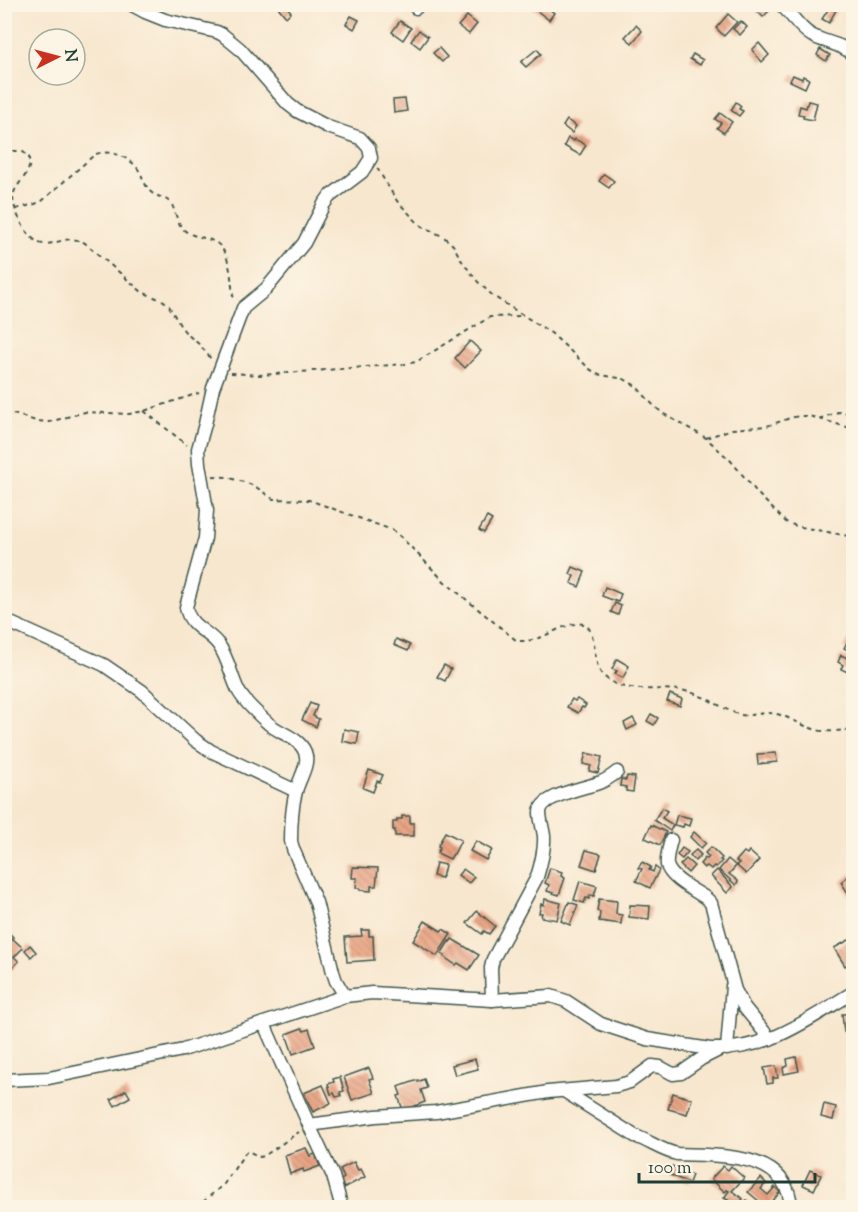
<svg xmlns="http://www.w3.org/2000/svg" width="858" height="1212" font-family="'Sorts Mill Goudy',serif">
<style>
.building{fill:url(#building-back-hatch)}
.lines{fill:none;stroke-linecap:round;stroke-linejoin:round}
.street-casing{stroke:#40564b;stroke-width:15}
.path{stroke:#40564b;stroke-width:2;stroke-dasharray:4.5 4.5;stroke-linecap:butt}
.street{stroke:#fff;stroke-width:12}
</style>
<defs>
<pattern id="building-back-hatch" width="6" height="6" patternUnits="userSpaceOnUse" patternTransform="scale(1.5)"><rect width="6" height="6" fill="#eaa484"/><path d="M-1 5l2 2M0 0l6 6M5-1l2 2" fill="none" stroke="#bd876d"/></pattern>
</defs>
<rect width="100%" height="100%" fill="#fcf5e5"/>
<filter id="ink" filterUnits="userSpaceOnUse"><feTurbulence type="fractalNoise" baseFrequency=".0167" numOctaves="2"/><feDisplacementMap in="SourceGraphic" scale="12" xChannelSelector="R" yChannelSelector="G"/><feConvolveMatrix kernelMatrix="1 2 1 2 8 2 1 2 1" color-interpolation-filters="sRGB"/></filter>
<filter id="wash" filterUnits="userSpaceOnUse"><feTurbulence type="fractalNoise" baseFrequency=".008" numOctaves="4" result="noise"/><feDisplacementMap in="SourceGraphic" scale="24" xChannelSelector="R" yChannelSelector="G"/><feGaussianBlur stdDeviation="1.35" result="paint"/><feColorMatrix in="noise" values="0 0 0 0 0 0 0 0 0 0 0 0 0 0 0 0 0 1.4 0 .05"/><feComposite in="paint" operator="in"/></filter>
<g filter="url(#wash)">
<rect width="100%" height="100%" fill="#f8e7cf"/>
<g id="blocks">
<g class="building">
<path d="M281 4H285L291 12 286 17 278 7Z"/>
<path d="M534 4H543L554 13 549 20 532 7Z"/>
<path d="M761 4H768L772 8 763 17 756 10Z"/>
<path d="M831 5 837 8 829 23 822 19Z"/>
<path d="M728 14 737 22 724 36 716 28Z"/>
<path d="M351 16 359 20 354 29 346 24Z"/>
<path d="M467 16 477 24 469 34 458 26Z"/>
<path d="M400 21 411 28 403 40 392 32Z"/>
<path d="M741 21 747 27 740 35 733 29Z"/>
<path d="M636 25 642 31 632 43 625 37Z"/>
<path d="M419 30 428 37 420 48 411 41Z"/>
<path d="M759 43 769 55 762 62 752 50Z"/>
<path d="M439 48 447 57 442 62 433 53Z"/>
<path d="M537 49 541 54 526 67 521 62Z"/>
<path d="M820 49 830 55 826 61 817 55Z"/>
<path d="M693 54 703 60 700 65 690 59Z"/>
<path d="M793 75 802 79 803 76 809 79 805 88 790 81Z"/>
<path d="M405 99 407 111 394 113 393 100Z"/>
<path d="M808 101 817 103 813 120 803 118 804 115 798 114 800 106 806 108Z"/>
<path d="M736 102 741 106 739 109 743 111 739 116 731 110Z"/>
<path d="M720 113 732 122 724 133 717 128 721 123 715 119Z"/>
<path d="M567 120 576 126 572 133 563 126Z"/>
<path d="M568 138 574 141 575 139 586 145 580 155 564 146Z"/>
<path d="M604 174 614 181 609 188 599 181Z"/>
<path d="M470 341 481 351 465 368 455 358Z"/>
<path d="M487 517 492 520 484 533 479 530Z"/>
<path d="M573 567 585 572 579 587 571 583 574 576 570 574Z"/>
<path d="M605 587 621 594 618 602 602 596Z"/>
<path d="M615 603 621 606 618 615 611 612Z"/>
<path d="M854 630V653L844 648Z"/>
<path d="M396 639 410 645 408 651 394 645Z"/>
<path d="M841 655 854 661V675L841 669 843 665 838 662Z"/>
<path d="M617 659 629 666 623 678 615 674 617 671 612 669Z"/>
<path d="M444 665 451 669 445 681 437 677Z"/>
<path d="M670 694 682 699 680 706 667 701Z"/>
<path d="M572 699 575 701 577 699 586 705 584 708 582 707 578 713 567 707Z"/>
<path d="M310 703 317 706 313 716 319 719 316 727 302 720Z"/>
<path d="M651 714 658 718 654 725 647 721Z"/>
<path d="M633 718 637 725 627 730 624 723Z"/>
<path d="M344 729 359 732 357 744 342 741Z"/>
<path d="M586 753 602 757 598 773 589 771 591 766 583 764Z"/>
<path d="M776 753 777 762 758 764 757 754Z"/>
<path d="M369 770 383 775 380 782 377 781 373 792 363 788Z"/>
<path d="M627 776 635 777 633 792 626 791V787L620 786 621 779 626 780Z"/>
<path d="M662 808 667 811 662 818 673 825 670 831 654 820Z"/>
<path d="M677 815 691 818 689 826 684 824 683 827 674 825Z"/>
<path d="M402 816H410V823H414V836H395V830H393V822H397V819H402Z"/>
<path d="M651 825 666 832 660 845 645 838Z"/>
<path d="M445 832 461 840 454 854H453L450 859 437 853 440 847 438 846Z"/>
<path d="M694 832 706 843 701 848 690 837Z"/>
<path d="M476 841 492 850 486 860 470 851Z"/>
<path d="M711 847 722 858 720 860 722 861 716 867 714 866 711 869 707 866 704 868 700 864 705 858 707 859 709 857 705 853Z"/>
<path d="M682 848 688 852 682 859 677 855Z"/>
<path d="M586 850 601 854 596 870 581 865Z"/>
<path d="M696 850 701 855 695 861 690 855Z"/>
<path d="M749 851 759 860 746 874 736 865 739 863 736 861 744 852 747 854Z"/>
<path d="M686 859 694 866 688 873 680 865Z"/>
<path d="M728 859 736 866 729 874 738 881 736 885 719 870Z"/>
<path d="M642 862 651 867 649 870 653 872 655 867 659 870 650 888 636 881 642 869 638 868Z"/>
<path d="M436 863 445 865 442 878 433 876Z"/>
<path d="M353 867 378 868 376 886H371V891L360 890V888H356L357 878H352Z"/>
<path d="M550 868 562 872 561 876 565 878 559 895 547 891 549 885 545 883Z"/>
<path d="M463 869 474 877 469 883 458 875Z"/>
<path d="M717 870 733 887 727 893 711 876Z"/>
<path d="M851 874 854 877V895L852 896 850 894 849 895 841 882Z"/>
<path d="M580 881 597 886 594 896 590 895 589 899 586 898 584 903 574 900Z"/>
<path d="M545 899 561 903 557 920 541 917 542 913H539L541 904 544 905Z"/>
<path d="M599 899 617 901 616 914 622 915 621 924 599 921 600 912 597 911Z"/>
<path d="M569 902 578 905 570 925 561 921Z"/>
<path d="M630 905 650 906 649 919 629 917Z"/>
<path d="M477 911 495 926 489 934 484 931 482 934 467 923Z"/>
<path d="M425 921 441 931 443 929 451 934 437 956 413 941Z"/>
<path d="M4 928 13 937 4 945Z"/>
<path d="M361 930H369V936H373L374 960 347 962 345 937 362 936Z"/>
<path d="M13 939 23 948 14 957 19 961 11 970 4 963V948Z"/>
<path d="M452 939 479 955 469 970 458 963 456 965 444 957 445 956 441 954 449 941 450 942Z"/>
<path d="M849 940 851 942 854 941V965L852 962 845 966 834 948Z"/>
<path d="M30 945 36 952 31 957 25 950Z"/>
<path d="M842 1014H848L850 1032H844Z"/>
<path d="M302 1028 304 1031 309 1029 315 1046 293 1054 286 1034Z"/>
<path d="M796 1057 799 1071 784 1074 783 1068 788 1066 787 1059Z"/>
<path d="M475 1059 478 1069 455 1075 452 1065Z"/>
<path d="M776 1066 778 1078H773V1083L767 1084 764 1068Z"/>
<path d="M369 1068 373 1078 369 1079 374 1093 352 1100 344 1077Z"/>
<path d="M340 1077 344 1091 340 1092 341 1096 336 1097 334 1093 331 1094 328 1084 334 1082 333 1079Z"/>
<path d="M424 1079 427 1088 421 1090 425 1102 403 1110 398 1096 401 1095 398 1087 418 1080V1082Z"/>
<path d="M323 1085 331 1103 313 1112 304 1093Z"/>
<path d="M126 1090 130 1097 115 1106 111 1099Z"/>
<path d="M673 1093 692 1099 687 1114 668 1109Z"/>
<path d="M824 1104 836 1107 833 1120 821 1117Z"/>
<path d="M306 1148 310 1156 315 1154 320 1166 304 1172 303 1169 290 1174 285 1155Z"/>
<path d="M354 1162 358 1170 361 1169 365 1177 344 1188 340 1181 344 1178 340 1169Z"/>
<path d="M672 1166 692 1175 689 1183 668 1174Z"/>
<path d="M723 1166 728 1170 731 1166 744 1178 732 1191 743 1199 736 1208H723L728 1200 724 1198 729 1191 727 1190 725 1192 711 1179Z"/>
<path d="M810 1170 821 1175 814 1190 803 1185Z"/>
<path d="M761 1178 766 1183 761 1189 768 1195 775 1187 780 1192 767 1208 748 1192Z"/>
<path d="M746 1200 754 1206 753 1208H740Z"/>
</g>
</g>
</g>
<g filter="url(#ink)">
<use href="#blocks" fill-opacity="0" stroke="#40564b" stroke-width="1.5"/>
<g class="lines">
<defs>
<g id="street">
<path d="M130 4 145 12 165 20 217 32 223 35 240 49 288 104 297 111 328 127 360 138 369 148 371 158 362 172 329 197 324 204 304 243 266 289 243 308 213 388 205 424 198 449 199 464 207 510 205 538 186 607C189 627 207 630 218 644 228 657 231 676 238 690 243 701 260 716 269 724 280 734 303 738 306 756 308 766 299 780 296 791 292 806 291 825 291 841L293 849 316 902 333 972 336 981 345 996"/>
<path d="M414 4 416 8"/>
<path d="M780 4C791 13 799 28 811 35 825 43 841 43 854 55"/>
<path d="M4 620 104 665 142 691 195 740 211 751 296 791"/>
<path d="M671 840C669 848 666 857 667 865 670 879 696 891 707 899L711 903 735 990 744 1007 770 1039"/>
<path d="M492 1000 491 968 493 959 537 877C541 864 545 850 544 836 543 828 540 820 540 812 541 795 587 788 601 782 606 780 612 776 617 772"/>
<path d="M264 1024 309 1125 333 1176 342 1208"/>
<path d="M727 1049 732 986"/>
<path d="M4 1080 49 1078 183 1050 345 996 372 993 492 1000 551 996 566 1001 601 1024 647 1039 710 1049C768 1051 807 1020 854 992"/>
<path d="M564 1091 635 1136C649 1141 662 1151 677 1154 718 1156 789 1151 791 1208"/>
<path d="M309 1125 376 1116 436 1112 548 1092 616 1086 630 1082 652 1066 660 1067 673 1074 681 1073 701 1059 719 1050"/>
</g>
</defs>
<use href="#street" class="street-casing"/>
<g class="path">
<path d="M4 151H22L29 157C29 161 30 164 29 167 27 177 15 185 13 196 12 209 29 244 44 244 60 244 68 234 85 243L142 292 164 301 169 306 181 327 187 334 200 345 211 359"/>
<path d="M377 168 397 201 420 225 444 237 453 245 462 261 478 282 493 296 551 333 591 370 601 375 624 379 636 386 654 406 664 414 706 438 731 461 760 496 786 522 796 526 854 537"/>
<path d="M16 209 35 204 42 201 94 155C107 148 130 157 138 169 143 176 145 188 152 193 159 198 167 197 172 205 176 213 177 223 184 230 194 239 212 236 221 247 231 260 231 280 233 296L236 299"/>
<path d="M231 373 260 375 405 364 416 362 490 317 522 316"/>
<path d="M144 411 187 445"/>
<path d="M4 412 17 415 36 421 49 422 85 412 129 414 144 411 199 393"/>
<path d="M819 419 838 412 854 413"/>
<path d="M706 438 732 429 767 426 790 418 799 416H809L854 429"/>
<path d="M213 476 227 477 247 483 256 487 273 499 309 500 392 530 401 537 445 582 517 641C524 641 529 641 535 639 548 636 571 620 583 624 598 629 592 661 601 673 603 676 608 680 612 682 625 692 661 688 679 690 701 692 718 707 738 714 747 718 760 712 770 713 786 714 801 726 817 730 829 733 841 730 854 729"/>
<path d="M196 1208 224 1184 245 1153 248 1151 260 1157 264 1156 299 1132"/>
</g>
<use href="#street" class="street"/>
</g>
</g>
<rect width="858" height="1212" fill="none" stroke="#fcf5e5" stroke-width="24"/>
<g transform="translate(57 57) rotate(84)"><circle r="28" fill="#fcf5e5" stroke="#a4ab9e" stroke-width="1.5"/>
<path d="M0-4.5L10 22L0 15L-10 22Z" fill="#c8321e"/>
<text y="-9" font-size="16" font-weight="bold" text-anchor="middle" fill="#1f3d34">N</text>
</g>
<path d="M639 1173v9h176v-9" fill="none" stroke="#1f3d34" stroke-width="3"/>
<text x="648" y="1173" font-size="18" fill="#1f3d34" stroke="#fcf5e5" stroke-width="4.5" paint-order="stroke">100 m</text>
</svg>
